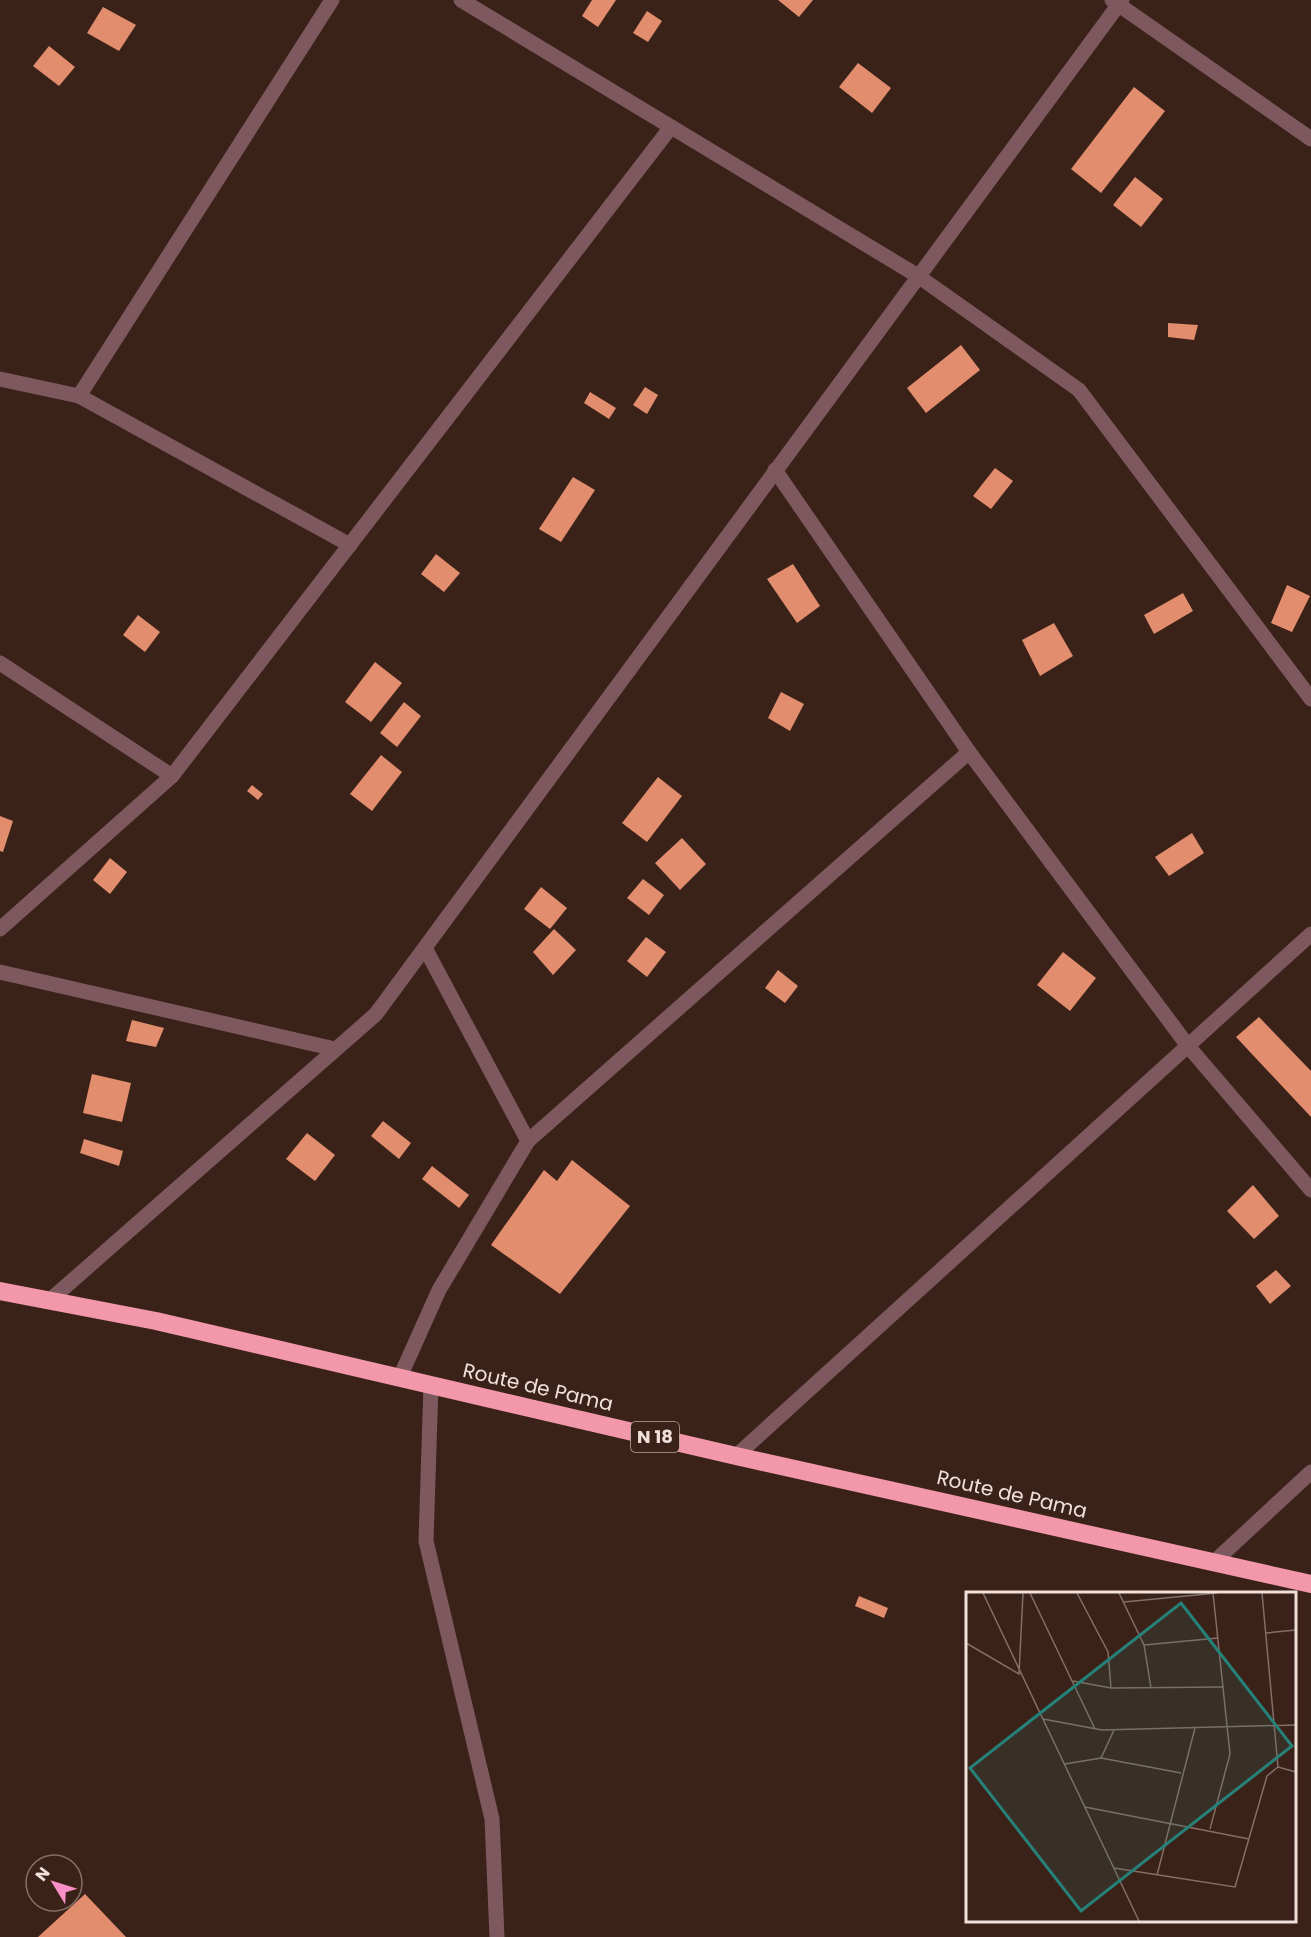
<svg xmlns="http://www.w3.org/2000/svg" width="1311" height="1937" font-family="Poppins,sans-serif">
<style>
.building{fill:#e18d6e}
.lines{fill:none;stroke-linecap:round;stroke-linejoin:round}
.lane{stroke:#7e585f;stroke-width:15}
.street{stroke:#7e585f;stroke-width:15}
.highway{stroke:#f397aa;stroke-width:18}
.labels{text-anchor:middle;stroke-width:6;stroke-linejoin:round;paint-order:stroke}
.shield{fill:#3b2219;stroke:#baa7a0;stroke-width:1.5}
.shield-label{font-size:18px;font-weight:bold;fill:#f1e0da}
.street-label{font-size:20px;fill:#f1e0da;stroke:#3b2219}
.inset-road{fill:none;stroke:#846e66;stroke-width:1.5}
.view{fill:#268179;fill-opacity:0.15;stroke:#268179;stroke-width:3}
.inset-edge{fill:none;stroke:#f1e0da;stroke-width:3}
</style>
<rect width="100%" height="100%" fill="#3b2219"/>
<g class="building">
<path d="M592 0H616L598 27 582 16Z"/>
<path d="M778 0H813L799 17Z"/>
<path d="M103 7 136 25 119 51 87 33Z"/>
<path d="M647 11 662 21 648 42 633 33Z"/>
<path d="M49 46 75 67 59 86 33 66Z"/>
<path d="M858 63 891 88 872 113 839 87Z"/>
<path d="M1134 87 1165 111 1101 193 1071 169Z"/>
<path d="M1135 177 1163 199 1141 227 1113 205Z"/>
<path d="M1168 323 1198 325 1194 340 1168 337Z"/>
<path d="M961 345 980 370 926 413 907 388Z"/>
<path d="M645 387 658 395 647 414 633 405Z"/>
<path d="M590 392 616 408 609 419 584 403Z"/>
<path d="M995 468 1013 481 991 509 973 496Z"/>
<path d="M573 477 595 490 561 542 539 529Z"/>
<path d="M436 554 460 573 444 592 421 574Z"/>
<path d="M793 564 820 606 797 623 767 579Z"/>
<path d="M1287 585 1310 596 1292 632 1271 623Z"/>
<path d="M1183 593 1193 611 1154 634 1144 615Z"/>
<path d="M138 615 160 632 145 652 123 635Z"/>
<path d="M1054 623 1073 656 1040 676 1022 640Z"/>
<path d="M375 662 402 683 371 722 345 702Z"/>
<path d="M781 692 804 704 790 731 768 718Z"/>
<path d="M404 702 421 716 397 747 380 733Z"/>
<path d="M381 755 402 772 372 811 350 794Z"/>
<path d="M658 777 682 796 647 842 622 823Z"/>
<path d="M252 785 263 794 258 800 247 791Z"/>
<path d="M0 816 13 821 3 852 0 851Z"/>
<path d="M1192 833 1204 853 1169 876 1155 857Z"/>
<path d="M682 838 706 864 680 890 655 863Z"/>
<path d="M110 858 127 872 110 894 93 880Z"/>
<path d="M643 879 664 895 649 915 627 898Z"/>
<path d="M541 887 567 908 550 929 524 909Z"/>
<path d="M554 929 576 950 553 975 533 952Z"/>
<path d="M646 937 666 952 647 977 627 961Z"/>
<path d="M1063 952 1096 978 1070 1011 1037 985Z"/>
<path d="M778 970 798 986 785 1003 765 988Z"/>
<path d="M1259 1017 1311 1071V1117L1236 1037Z"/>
<path d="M132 1020 164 1028 156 1047 126 1041Z"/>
<path d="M92 1074 131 1083 122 1122 83 1113Z"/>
<path d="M383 1121 411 1143 399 1159 371 1136Z"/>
<path d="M307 1133 335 1155 315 1181 286 1159Z"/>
<path d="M84 1139 123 1151 119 1166 80 1153Z"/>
<path d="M572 1160 630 1206 560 1294 491 1245 544 1170 557 1181Z"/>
<path d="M432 1166 469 1195 459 1208 422 1179Z"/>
<path d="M1253 1185 1279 1216 1254 1239 1227 1211Z"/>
<path d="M1276 1270 1291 1286 1270 1304 1256 1286Z"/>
<path d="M859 1596 888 1608 884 1618 855 1606Z"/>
<path d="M85 1894 126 1937H38Z"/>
</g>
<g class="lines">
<path class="lane" d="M431 1385 426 1541 492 1819 497 1937"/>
<g class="street">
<path d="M461 0 918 276 1079 390 1311 699"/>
<path d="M1112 0 1311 139"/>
<path d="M0 379 79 396 350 545"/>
<path d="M79 396 332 0"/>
<path d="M775 470 969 752 1188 1046 1311 1190"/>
<path d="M0 663 172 776"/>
<path d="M0 929 172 776 671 127"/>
<path d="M0 972 335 1049"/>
<path d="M528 1141 969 752"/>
<path d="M49 1301 376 1014 1122 0"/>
<path d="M400 1377 439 1290 528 1141 425 948"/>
<path d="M736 1456 1311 934"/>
<path d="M1214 1562 1311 1472"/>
</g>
<path class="highway" d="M0 1291 156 1321 736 1456 1311 1584"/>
</g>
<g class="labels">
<rect class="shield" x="631" y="1422" width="48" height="30" rx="4.5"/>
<g class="shield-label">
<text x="655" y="1443">N 18</text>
</g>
<g class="street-label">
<text transform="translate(538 1387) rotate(13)" y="7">Route de Pama</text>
<text transform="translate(1012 1494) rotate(13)" y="7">Route de Pama</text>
</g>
</g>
<g transform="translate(966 1592)">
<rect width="330" height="330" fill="#3b2219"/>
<path class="inset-road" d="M17 1 173 329M64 1 129 137M111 1 142 60 145 96M153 1 178 53 185 96M296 1 312 175M158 10 251 1M300 41 330 38M0 51 53 82 57 1M178 53 252 46M107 89 145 96 258 95M77 127 136 138 330 133M135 166 215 181M99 172 135 166 148 138M119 215 283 247M244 237 264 162 247 1M148 276 269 295 301 184 312 175 330 180M191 283 229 136"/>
<path class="view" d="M215 11 326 154 115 319 4 176Z"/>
<rect width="330" height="330" class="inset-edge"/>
</g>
<g transform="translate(54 1883) rotate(308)"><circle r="28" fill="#3b2219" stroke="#846e66" stroke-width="1.5"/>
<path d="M0-4.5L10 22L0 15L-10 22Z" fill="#fa8fc7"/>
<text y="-9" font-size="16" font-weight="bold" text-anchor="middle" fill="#f1e0da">N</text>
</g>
</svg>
